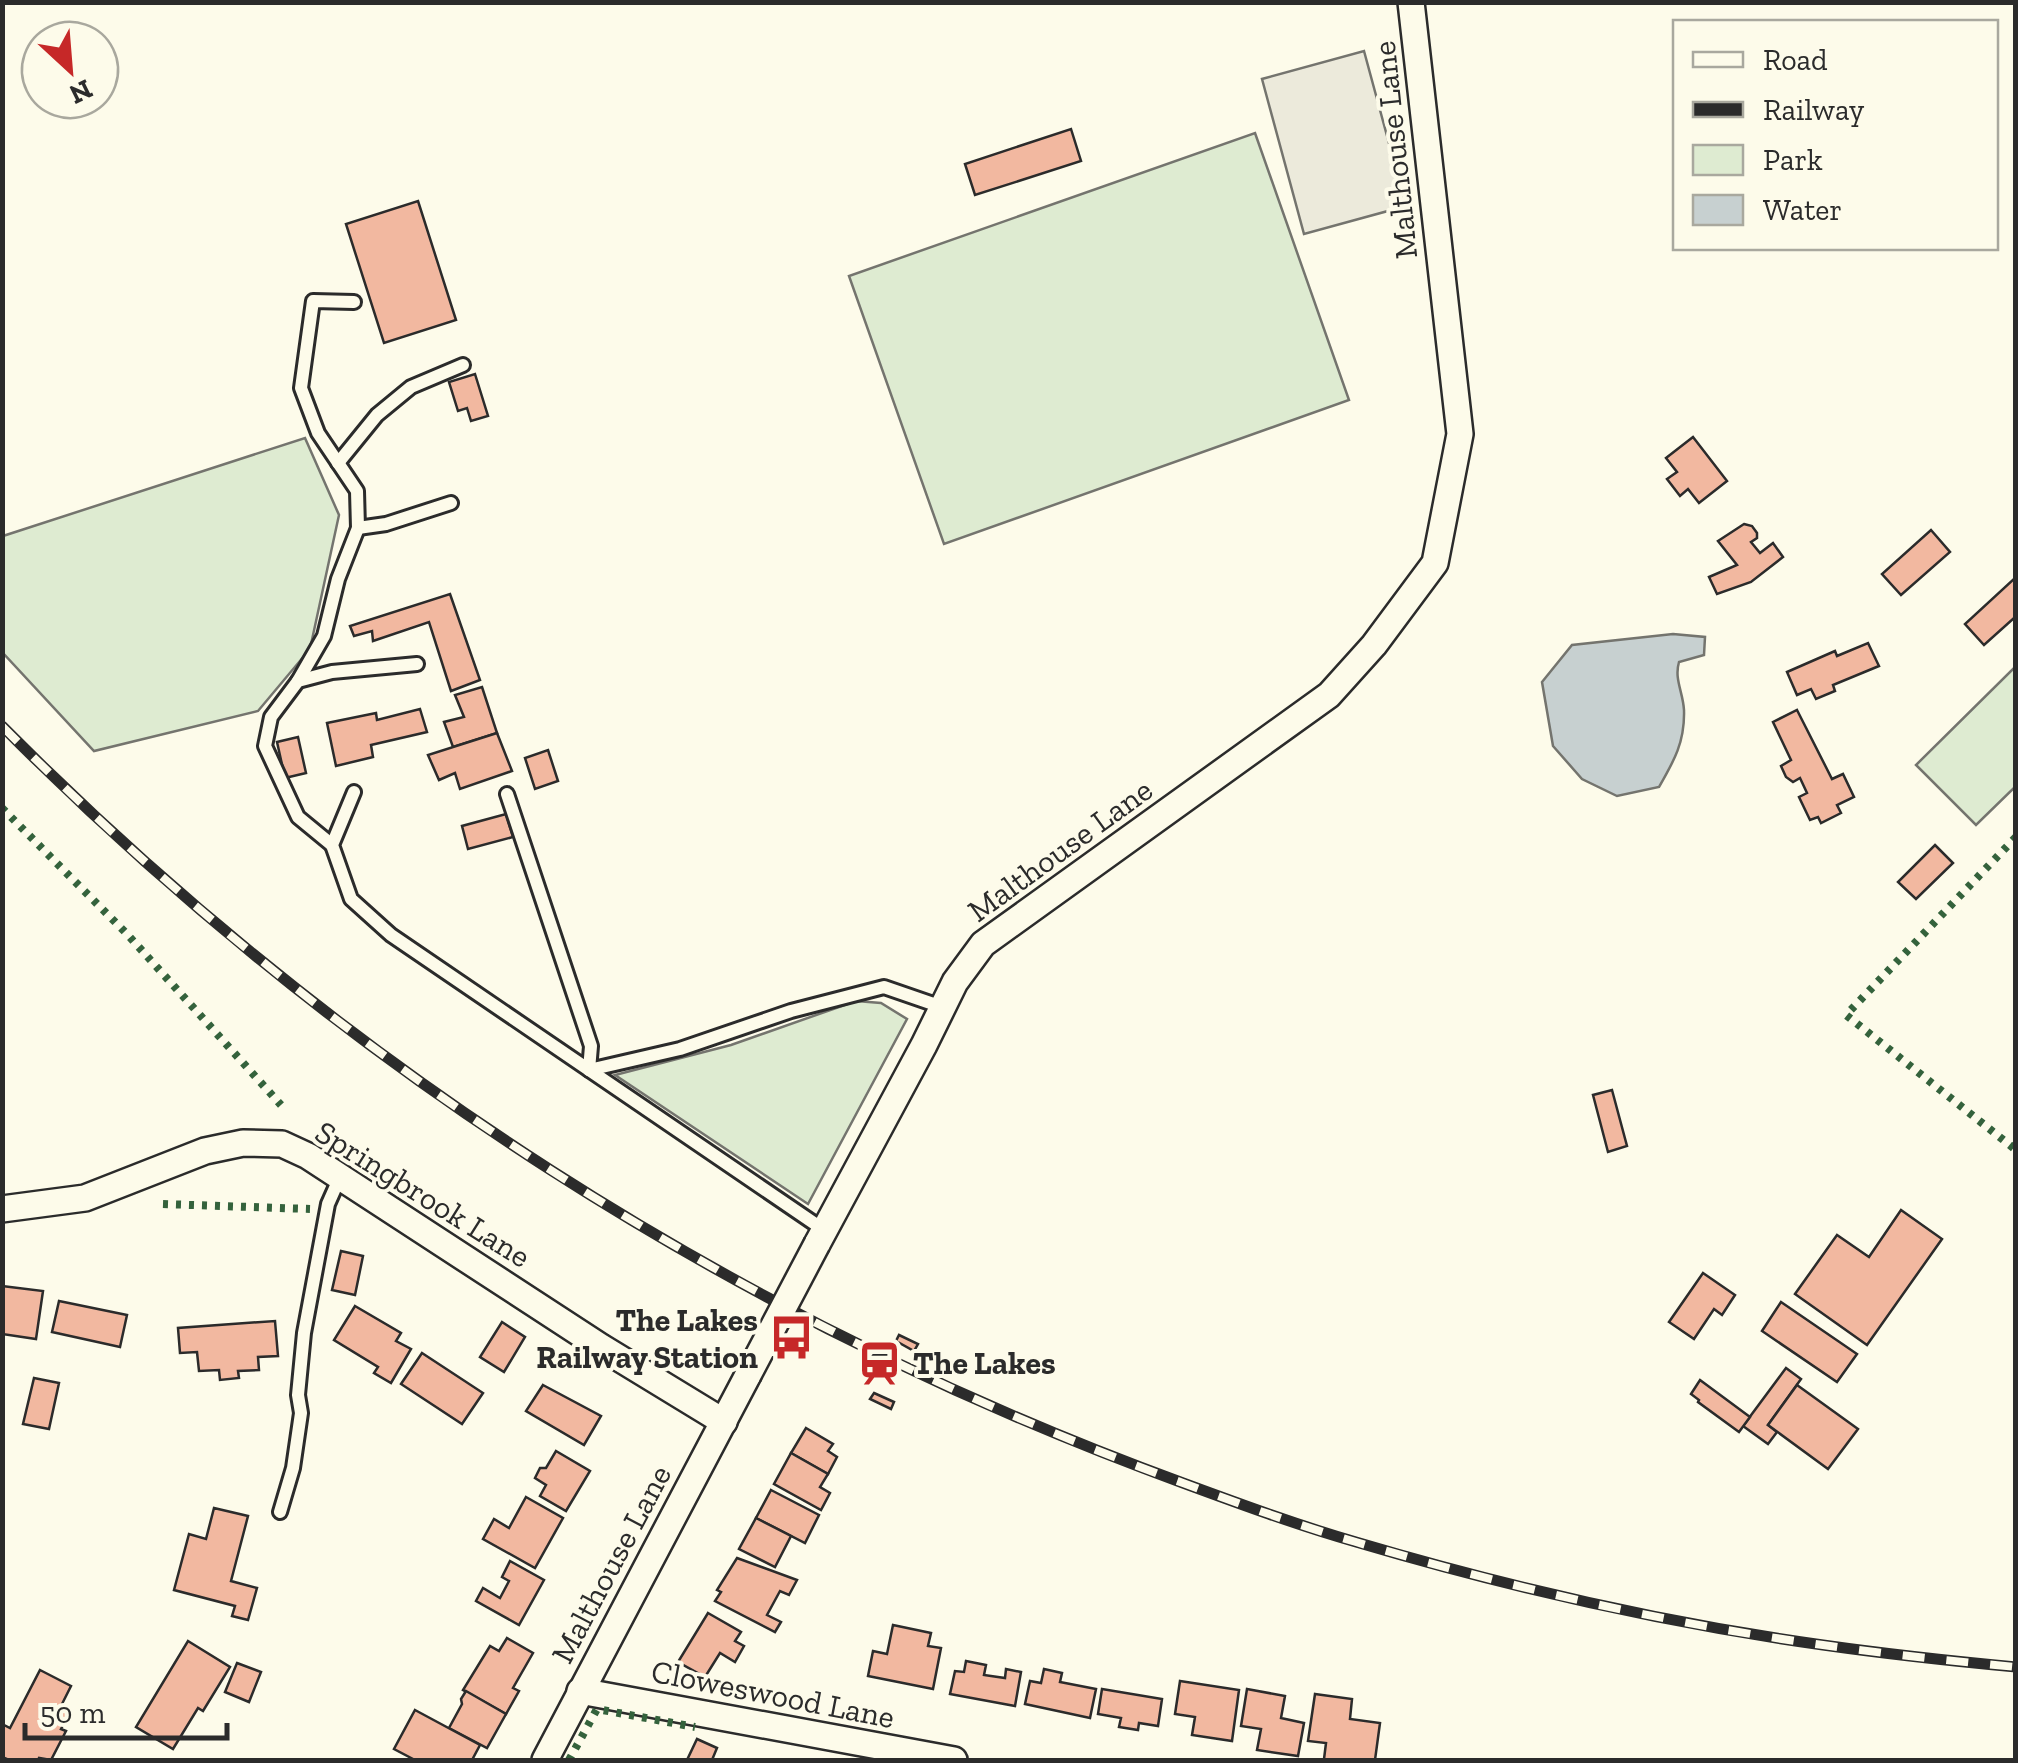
<svg xmlns="http://www.w3.org/2000/svg" width="2018" height="1763" font-family="'Zilla Slab',serif">
<style>
.green{fill:#deebd1;stroke:#74746e;stroke-width:2.5}
.parking{fill:#eceadb;stroke:#74746e;stroke-width:2.5}
.water{fill:#c7d0d0;stroke:#74746e;stroke-width:2.5}
.building{fill:#f2b8a0;stroke:#2b2b2b;stroke-width:2.5}
.lines{fill:none;stroke-linecap:round;stroke-linejoin:round}
.service-casing{stroke:#2b2b2b;stroke-width:18}
.minor-casing{stroke:#2b2b2b;stroke-width:30}
.service{stroke:#fdfbea;stroke-width:12}
.minor{stroke:#fdfbea;stroke-width:25}
.rail-casing{stroke:#2b2b2b;stroke-width:11}
.rail{stroke:#fdfbea;stroke-width:8;stroke-dasharray:22;stroke-linecap:butt}
.minor-bridge-casing{stroke:#2b2b2b;stroke-width:30;stroke-linecap:butt}
.minor-bridge{stroke:#fdfbea;stroke-width:25}
.hedge{stroke:#34623c;stroke-width:8;stroke-dasharray:5 8;stroke-linecap:butt}
.labels{text-anchor:middle;stroke-width:8;stroke-linejoin:round;paint-order:stroke}
.street-label{font-size:32px;fill:#2b2b2b;stroke:#fdfbea}
.poi-label{font-size:32px;font-weight:bold;fill:#2b2b2b;stroke:#fdfbea;text-anchor:end}
</style>
<rect width="100%" height="100%" fill="#fdfbea"/>
<g class="green">
<path d="M1255 133 1349 400 944 544 849 276Z"/>
<path d="M305 438 339 515 310 649 258 711 94 751 3 653V536Z"/>
<path d="M2015 667V787L1976 825 1916 765Z"/>
<path d="M856 1001 881 1003 907 1019 808 1204 615 1075 731 1045Z"/>
</g>
<path class="parking" d="M1364 51 1406 206 1304 234 1262 79Z"/>
<path class="water" d="M1673 634 1705 637 1704 655 1679 662C1674 679 1683 692 1684 710 1685 742 1674 761 1659 787L1617 796 1582 779 1553 746 1542 682 1572 645Z"/>
<g class="building">
<path d="M1071 129 1081 161 975 195 965 164Z"/>
<path d="M418 201 456 320 384 343 346 224Z"/>
<path d="M475 374 488 416 471 421 467 408 458 411 449 382Z"/>
<path d="M1693 437 1727 481 1699 503 1688 489 1680 496 1667 479 1677 472 1666 458Z"/>
<path d="M1744 524 1752 526 1757 533V538L1751 542 1760 553 1773 543 1783 557 1751 582 1717 594 1709 577 1737 565 1718 541Z"/>
<path d="M1931 530 1950 552 1901 595 1882 574Z"/>
<path d="M2016 577V619L2014 618 1984 645 1965 624Z"/>
<path d="M450 594 480 680 451 691 429 622 373 641 372 631 354 636 350 626Z"/>
<path d="M1868 643 1879 666 1833 685 1835 691 1816 699 1811 689 1797 695 1787 672 1835 651 1837 656Z"/>
<path d="M482 687 497 733 453 747 444 722 464 717 455 695Z"/>
<path d="M420 709 427 732 371 745 373 757 336 766 327 723 376 713 377 720Z"/>
<path d="M1797 710 1832 779 1843 774 1854 797 1837 805 1841 813 1821 823 1818 817 1810 820 1799 797 1807 793 1800 778 1793 782 1786 777 1781 766 1791 760 1773 722Z"/>
<path d="M497 733 512 771 460 789 455 773 439 780 428 755Z"/>
<path d="M298 737 306 773 285 778 277 742Z"/>
<path d="M548 750 558 781 535 789 525 758Z"/>
<path d="M506 814 513 837 468 849 462 826Z"/>
<path d="M1935 845 1953 863 1916 899 1898 882Z"/>
<path d="M1612 1090 1627 1146 1608 1152 1593 1095Z"/>
<path d="M1901 1210 1942 1239 1867 1345 1795 1294 1837 1235 1869 1257Z"/>
<path d="M341 1251 363 1256 355 1295 332 1290Z"/>
<path d="M1703 1273 1735 1295 1722 1315 1714 1309 1694 1339 1669 1322Z"/>
<path d="M2 1286 43 1291 36 1339 2 1334Z"/>
<path d="M59 1301 127 1315 120 1347 52 1332Z"/>
<path d="M1781 1302 1857 1354 1837 1382 1762 1331Z"/>
<path d="M355 1306 401 1333 396 1341 411 1349 391 1383 374 1373 378 1367 334 1340Z"/>
<path d="M275 1321 278 1356 258 1357 259 1370 238 1371 239 1378 220 1380 219 1370 199 1371 197 1352 180 1353 178 1328Z"/>
<path d="M502 1322 525 1337 504 1372 480 1357Z"/>
<path d="M899 1335 918 1344 914 1351 896 1341Z"/>
<path d="M422 1353 483 1393 462 1424 401 1384Z"/>
<path d="M1786 1368 1801 1379 1768 1425 1777 1432 1768 1444 1743 1426Z"/>
<path d="M34 1378 59 1383 49 1429 23 1424Z"/>
<path d="M1700 1380 1750 1417 1739 1432 1698 1402 1699 1400 1691 1394Z"/>
<path d="M543 1385 601 1416 584 1445 526 1411Z"/>
<path d="M1797 1385 1858 1429 1828 1469 1768 1425Z"/>
<path d="M874 1393 894 1402 891 1409 870 1399Z"/>
<path d="M806 1428 833 1444 828 1451 837 1457 828 1474 791 1453Z"/>
<path d="M556 1451 590 1471 566 1511 540 1496 546 1485 535 1478 540 1468H546Z"/>
<path d="M791 1453 828 1474 820 1487 830 1493 821 1510 774 1484Z"/>
<path d="M771 1490 819 1515 805 1543 756 1518Z"/>
<path d="M526 1497 563 1518 535 1568 483 1539 494 1519 509 1528Z"/>
<path d="M214 1508 248 1516 231 1581 257 1588 248 1620 232 1616 235 1606 174 1590 189 1534 206 1539Z"/>
<path d="M756 1518 791 1536 775 1567 739 1549Z"/>
<path d="M737 1558 797 1580 789 1595 780 1591 767 1615 781 1622 775 1632 715 1601 721 1592 717 1590Z"/>
<path d="M510 1561 544 1580 519 1625 476 1601 483 1588 500 1598 509 1581 502 1577Z"/>
<path d="M708 1613 741 1632 735 1641 744 1646 735 1662 720 1653 705 1677 678 1662Z"/>
<path d="M893 1625 931 1633 928 1646 941 1648 933 1689 868 1676 873 1651 887 1654Z"/>
<path d="M507 1638 533 1653 513 1688 519 1691 506 1714 463 1690 490 1646 499 1651Z"/>
<path d="M188 1641 230 1667 203 1711 198 1708 173 1749 136 1727Z"/>
<path d="M966 1661 986 1665 984 1675 1005 1678 1006 1669 1021 1672 1015 1706 950 1694 955 1671 964 1672Z"/>
<path d="M237 1663 261 1672 249 1702 225 1692Z"/>
<path d="M1044 1669 1062 1673 1060 1682 1096 1689 1090 1718 1025 1704 1030 1681 1041 1683Z"/>
<path d="M40 1670 71 1686 61 1706 70 1712 61 1729 66 1731 51 1760 39 1758 38 1760H9L2 1757V1724L10 1728Z"/>
<path d="M1180 1681 1239 1690 1232 1741 1192 1735 1195 1717 1175 1714Z"/>
<path d="M1102 1689 1162 1699 1158 1726 1139 1723 1138 1730 1119 1727 1121 1718 1098 1714Z"/>
<path d="M1247 1689 1285 1696 1281 1718 1304 1723 1298 1756 1257 1750 1261 1729 1241 1726Z"/>
<path d="M466 1691 506 1714 487 1748 449 1728 462 1704 461 1699Z"/>
<path d="M1315 1694 1352 1699 1350 1719 1380 1723 1375 1760 1324 1759 1326 1743 1308 1741Z"/>
<path d="M415 1710 480 1745 472 1760H415L394 1749Z"/>
<path d="M697 1739 717 1748 712 1760H687Z"/>
</g>
<g class="lines">
<defs>
<g id="service">
<path d="M338 463 377 415 411 387 463 365"/>
<path d="M358 528 386 524 451 503"/>
<path d="M298 681 324 636 338 579 358 528 357 491 318 433 301 388 313 301 354 302"/>
<path d="M354 792 332 845 351 899 391 935 824 1230"/>
<path d="M507 794 591 1046 589 1070 680 1049 791 1011 884 987 942 1007"/>
<path d="M332 845 298 817 265 746 271 717 298 681 332 672 417 664"/>
<path d="M280 1512 293 1468 301 1413 298 1395 304 1333 328 1204 340 1177"/>
</g>
<g id="minor">
<path d="M2 1209 85 1198 205 1151 243 1143 282 1144 308 1156 601 1347 724 1422"/>
<path d="M817 1244 924 1045 955 982 983 944 1329 695 1374 645 1435 563 1460 434 1411 2"/>
<path d="M580 1691 954 1760"/>
<path d="M545 1760 748 1375"/>
</g>
</defs>
<use href="#service" class="service-casing"/>
<use href="#minor" class="minor-casing"/>
<use href="#service" class="service"/>
<use href="#minor" class="minor"/>
<defs>
<path id="rail" d="M2 726C338 1064 736 1320 1183 1483 1240 1504 1297 1525 1356 1542 1508 1587 1665 1623 1823 1645 1887 1654 1951 1661 2016 1667"/>
</defs>
<use href="#rail" class="rail-casing"/>
<use href="#rail" class="rail"/>
<defs>
<path id="minor-bridge" d="M748 1375 817 1244"/>
</defs>
<use href="#minor-bridge" class="minor-bridge-casing"/>
<use href="#minor-bridge" class="minor-bridge"/>
<g class="hedge">
<path d="M2 808 127 934 281 1105"/>
<path d="M2016 837 1846 1015 2016 1150"/>
<path d="M163 1204 310 1209"/>
<path d="M569 1760 597 1709 695 1727"/>
</g>
</g>
<defs>
<symbol id="bus-bare" viewBox="-9 -9 18 18"><path d="M-5-6H5V4H4V6H2V4H-2V6H-4V4H-5ZM-3.5-4V0h7V-4ZM-3.5 1.2v1.5H-2V1.2ZM2 1.2v1.5H3.5V1.2Z" fill="#c62828" stroke="#fdfbea" stroke-width="2.5" paint-order="stroke"/></symbol>
<symbol id="station-bare" viewBox="-9 -9 18 18"><path d="M-3-6H3Q5-6 5-4V2Q5 4 3 4L4.5 6H3L1.5 4h-3L-3 6H-4.5L-3 4Q-5 4-5 2V-4Q-5-6-3-6ZM-3.5-4v3h7v-3ZM-3.5 1v1.5H-2V1ZM2 1v1.5H3.5V1Z" fill="#c62828" stroke="#fdfbea" stroke-width="2.5" paint-order="stroke"/></symbol>
</defs>
<g fill-rule="evenodd">
<use href="#bus-bare" x="760" y="1306" width="63" height="63"/>
<use href="#station-bare" x="848" y="1332" width="63" height="63"/>
</g>
<g class="labels">
<g class="street-label">
<text transform="translate(1395 150) rotate(-96)" y="11">Malthouse Lane</text>
<text transform="translate(1060 850) rotate(-36)" y="11">Malthouse Lane</text>
<text transform="translate(423 1194) rotate(32)" y="11">Springbrook Lane</text>
<text transform="translate(611 1564) rotate(-62)" y="11">Malthouse Lane</text>
<text transform="translate(773 1694) rotate(11)" y="11">Cloweswood Lane</text>
</g>
<g class="poi-label">
<text x="758" y="1331">The Lakes<tspan x="758" dy="37">Railway Station</tspan></text>
<text x="913" y="1374" text-anchor="start">The Lakes</text>
</g>
</g>
<rect width="2018" height="1763" fill="none" stroke="#2b2b2b" stroke-width="10"/>
<rect x="1673" y="20" width="325" height="230" fill="#fdfbea" stroke="#a9a89e" stroke-width="2.5"/>
<rect x="1693" y="52" width="50" height="15" fill="#fdfbea" stroke="#a9a89e" stroke-width="2.5"/>
<text x="1763" y="70" font-size="30" fill="#2b2b2b">Road</text>
<rect x="1693" y="102" width="50" height="15" fill="#2b2b2b" stroke="#a9a89e" stroke-width="2.5"/>
<text x="1763" y="120" font-size="30" fill="#2b2b2b">Railway</text>
<rect x="1693" y="145" width="50" height="30" fill="#deebd1" stroke="#a9a89e" stroke-width="2.5"/>
<text x="1763" y="170" font-size="30" fill="#2b2b2b">Park</text>
<rect x="1693" y="195" width="50" height="30" fill="#c7d0d0" stroke="#a9a89e" stroke-width="2.5"/>
<text x="1763" y="220" font-size="30" fill="#2b2b2b">Water</text>
<g transform="translate(70 70) rotate(154)"><circle r="48" fill="#fdfbea" stroke="#a9a89e" stroke-width="2.5"/>
<path d="M0-8L18 38L0 25L-18 38Z" fill="#c62828"/>
<text y="-15" font-size="28" font-weight="bold" text-anchor="middle" fill="#2b2b2b">N</text>
</g>
<path d="M25 1723v15h202v-15" fill="none" stroke="#2b2b2b" stroke-width="5"/>
<text x="40" y="1723" font-size="30" fill="#2b2b2b" stroke="#fdfbea" stroke-width="8" paint-order="stroke">50 m</text>
</svg>
